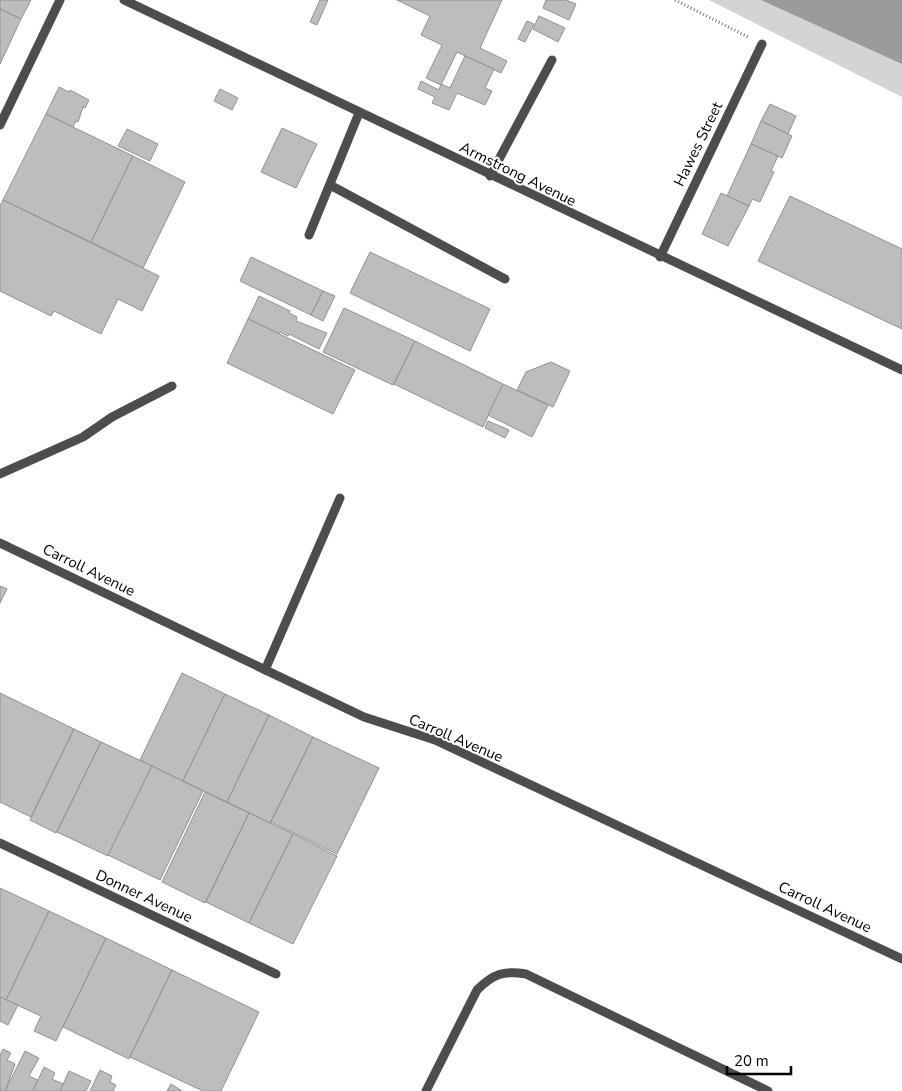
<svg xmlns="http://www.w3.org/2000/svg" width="902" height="1091" font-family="'Nunito Sans',sans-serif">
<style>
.green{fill:#d4d4d4}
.water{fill:#9b9b9b}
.building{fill:#bdbdbd;stroke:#919191}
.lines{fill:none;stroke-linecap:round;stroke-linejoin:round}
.path{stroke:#6f6f6f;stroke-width:3;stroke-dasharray:1 2.5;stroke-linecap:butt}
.minor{stroke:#4d4d4d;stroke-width:9}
.labels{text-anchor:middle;stroke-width:4;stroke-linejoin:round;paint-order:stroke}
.street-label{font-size:15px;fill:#000;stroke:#fff}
</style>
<rect width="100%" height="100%" fill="#fff"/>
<path class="green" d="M709 0H779L902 60V97Z"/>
<path class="water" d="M761 0H902V64Z"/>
<g class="building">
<path d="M0 0H31L21 19 0 9Z"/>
<path d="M320 0H328L317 25 310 22Z"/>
<path d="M397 0H502L480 48 507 61 501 73 457 52 441 85 426 78 442 45 421 35 430 16Z"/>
<path d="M546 0H566L576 4 569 20 543 8Z"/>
<path d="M0 9 21 19 0 64Z"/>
<path d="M539 16 565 28 558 42 533 29Z"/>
<path d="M527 21 534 24 525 42 518 39Z"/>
<path d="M465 56 494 69 485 88 492 91 485 105 457 93 449 110 432 103 435 97 418 89 421 81 439 90 441 84 450 88Z"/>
<path d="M59 87 69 92 70 90 89 100 85 108 83 107 78 122 76 121 73 127 46 114Z"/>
<path d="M220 89 238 98 232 110 214 101Z"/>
<path d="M770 104 796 116 788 134 761 121Z"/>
<path d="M46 114 133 156 91 242 3 200Z"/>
<path d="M761 121 792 136 782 158 751 144Z"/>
<path d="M282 128 317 144 296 188 261 172Z"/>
<path d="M127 129 158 144 150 161 118 146Z"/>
<path d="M751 144 778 156 771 171 774 172 760 202 752 199 749 206 727 196Z"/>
<path d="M133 156 185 182 143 268 91 242Z"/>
<path d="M721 193 749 206 728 246 702 234Z"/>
<path d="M790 196 902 249V329L758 261Z"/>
<path d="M3 200 159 276 142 311 118 299 101 334 54 311 51 316 0 291V206Z"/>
<path d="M370 252 490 309 470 351 350 293Z"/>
<path d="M251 257 323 291 311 315 240 281Z"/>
<path d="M323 291 335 296 323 321 311 315Z"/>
<path d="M259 296 290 311 289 313 297 317 296 321 327 333 319 349 289 334 288 336 280 332 279 334 248 319Z"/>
<path d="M344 308 415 341 393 385 323 352Z"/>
<path d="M248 319 355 370 333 414 227 363Z"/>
<path d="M415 341 503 384 483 427 394 384Z"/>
<path d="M551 362 570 371 553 407 517 390 526 372Z"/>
<path d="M503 384 548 405 532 437 488 415Z"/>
<path d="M488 421 509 430 505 438 485 428Z"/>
<path d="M0 586 7 589 0 603Z"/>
<path d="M182 673 225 694 183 781 140 760Z"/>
<path d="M0 693 74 729 31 817 0 802Z"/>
<path d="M225 694 269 715 227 802 183 781Z"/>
<path d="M269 715 313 737 270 823 227 802Z"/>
<path d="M74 729 101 742 56 833 30 820Z"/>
<path d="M313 737 379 768 337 854 271 822Z"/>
<path d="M101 742 152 766 108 856 57 832Z"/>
<path d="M152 766 203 791 160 880 108 855Z"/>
<path d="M205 792 249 813 205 903 162 882Z"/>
<path d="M249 813 293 834 249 923 206 902Z"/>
<path d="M293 834 337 856 293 944 249 923Z"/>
<path d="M0 888 49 911 6 1000 0 997Z"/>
<path d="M49 911 106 938 56 1041 34 1031 41 1016 6 1000Z"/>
<path d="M106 938 172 970 129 1059 63 1027Z"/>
<path d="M172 970 259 1012 221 1091H203L130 1057Z"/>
<path d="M0 997 18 1005 8 1025 0 1021Z"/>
<path d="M3 1049 11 1053 7 1060 15 1064 5 1091H0V1055Z"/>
<path d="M25 1051 39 1058 29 1076 38 1080 33 1091H5Z"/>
<path d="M44 1067 55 1073 52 1079 63 1084 60 1091H33Z"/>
<path d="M100 1070 112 1076 110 1082 116 1085 113 1091H90Z"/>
<path d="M69 1071 91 1081 86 1091H60Z"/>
<path d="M171 1084 182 1091H167Z"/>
</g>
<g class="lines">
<path class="path" d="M675 0 750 38"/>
<g class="minor">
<path d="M124 0 902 370"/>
<path d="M0 125 60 0"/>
<path d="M490 176 552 60"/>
<path d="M330 185 505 279"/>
<path d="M309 235 359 113"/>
<path d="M660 257 762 44"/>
<path d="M0 474 83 437 112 417 172 386"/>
<path d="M0 543 364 717 435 740 902 959"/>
<path d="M265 670 340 498"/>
<path d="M0 843 276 974"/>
<path d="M426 1091 477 990C493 974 504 970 526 974L768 1091"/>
</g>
</g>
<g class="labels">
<g class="street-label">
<text transform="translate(698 144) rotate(-64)" y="5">Hawes Street</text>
<text transform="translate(518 174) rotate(26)" y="5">Armstrong Avenue</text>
<text transform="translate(89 570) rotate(26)" y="5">Carroll Avenue</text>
<text transform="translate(456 738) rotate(23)" y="5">Carroll Avenue</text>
<text transform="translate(144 896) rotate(25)" y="5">Donner Avenue</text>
<text transform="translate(825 907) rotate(25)" y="5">Carroll Avenue</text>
</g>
</g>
<path d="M727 1066v8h64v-8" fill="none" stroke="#000000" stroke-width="2.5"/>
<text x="734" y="1066" font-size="15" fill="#000000" stroke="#ffffff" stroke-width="4" paint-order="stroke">20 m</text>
</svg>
